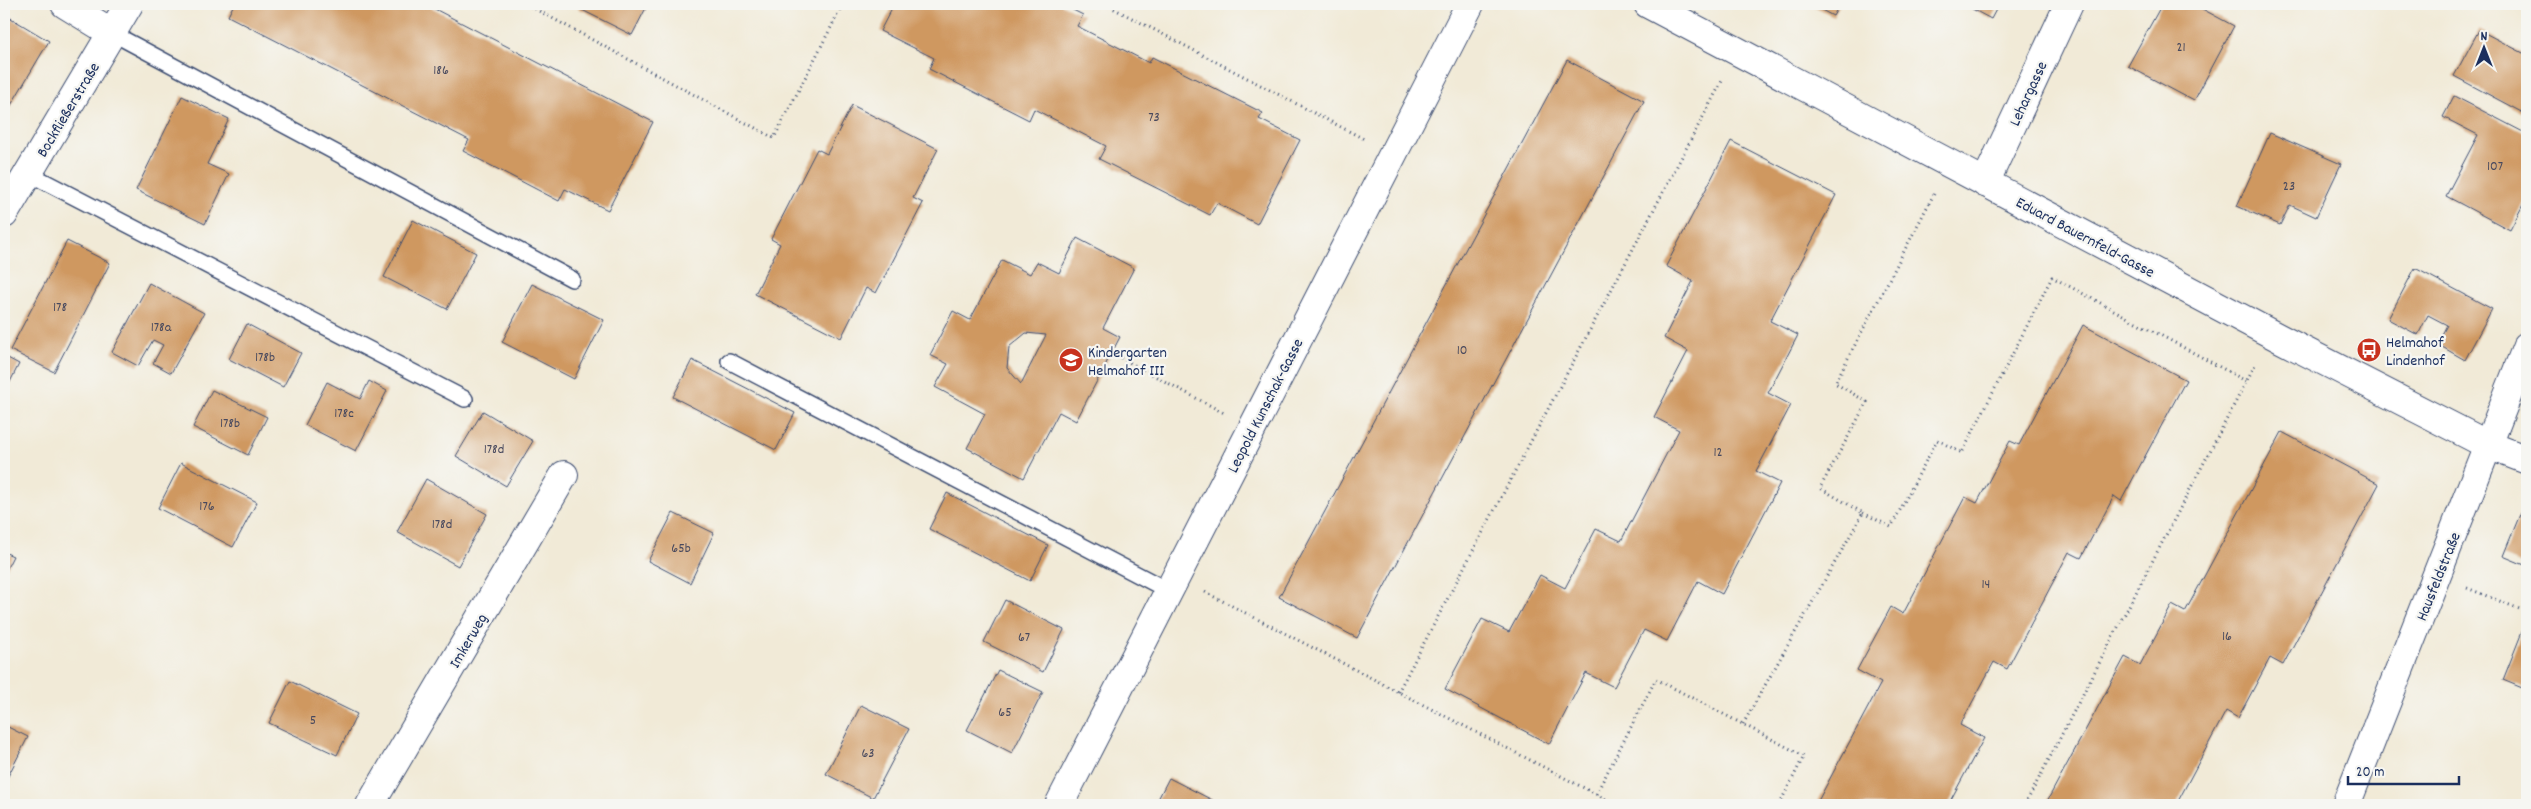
<svg xmlns="http://www.w3.org/2000/svg" width="2531" height="809" font-family="Dekko,sans-serif">
<style>
.building{fill:#cf9860;fill-rule:evenodd}
.lines{fill:none;stroke-linecap:round;stroke-linejoin:round}
.lane-casing{stroke:#3b4b70;stroke-width:18}
.street-casing{stroke:#3b4b70;stroke-width:30}
.secondary-casing{stroke:#3b4b70;stroke-width:30}
.path{stroke:#3b4b70;stroke-width:3;stroke-dasharray:1 4;stroke-linecap:butt}
.lane{stroke:#fff;stroke-width:15}
.street{stroke:#fff;stroke-width:28}
.secondary{stroke:#fff;stroke-width:28}
.labels{text-anchor:middle;stroke-width:4.5;stroke-linejoin:round;paint-order:stroke}
.number-label{font-size:14px;fill:#48495e}
.street-label{font-size:16px;fill:#1b2f5e;stroke:#f6f6f2}
.poi-label{font-size:16px;fill:#1b2f5e;stroke:#f6f6f2;text-anchor:start}
</style>
<rect width="100%" height="100%" fill="#f6f6f2"/>
<filter id="ink" filterUnits="userSpaceOnUse"><feTurbulence type="fractalNoise" baseFrequency=".02" numOctaves="2"/><feDisplacementMap in="SourceGraphic" scale="10" xChannelSelector="R" yChannelSelector="G"/><feConvolveMatrix kernelMatrix="1 2 1 2 8 2 1 2 1" color-interpolation-filters="sRGB"/></filter>
<filter id="wash" filterUnits="userSpaceOnUse"><feTurbulence type="fractalNoise" baseFrequency=".0096" numOctaves="4" result="noise"/><feDisplacementMap in="SourceGraphic" scale="20" xChannelSelector="R" yChannelSelector="G"/><feGaussianBlur stdDeviation="1.12" result="paint"/><feColorMatrix in="noise" values="0 0 0 0 0 0 0 0 0 0 0 0 0 0 0 0 0 1.4 0 .05"/><feComposite in="paint" operator="in"/></filter>
<g filter="url(#wash)">
<rect width="100%" height="100%" fill="#f1ead7"/>
<g id="blocks">
<g class="building">
<path d="M234 4H428L427 5 653 122 608 210 565 189 559 201 463 151 469 140 228 16Z"/>
<path d="M570 4H648L632 35Z"/>
<path d="M894 4H1061L1083 15 1077 26 1149 63 1152 57 1263 113 1259 119 1300 140 1257 224 1217 203 1210 215 1099 159 1106 146 1034 109 1029 120 929 69 934 58 880 31Z"/>
<path d="M1810 4H1840L1833 16Z"/>
<path d="M1963 4H1999L1991 19Z"/>
<path d="M2162 4H2193L2234 26 2194 101 2128 66Z"/>
<path d="M4 14 49 41 4 117Z"/>
<path d="M2479 30 2527 55V115L2454 76Z"/>
<path d="M1567 60 1644 101 1357 638 1279 597Z"/>
<path d="M182 96 229 119 207 164 229 174 205 224 136 190Z"/>
<path d="M2454 96 2527 134V197L2510 230 2446 196 2478 135 2443 117Z"/>
<path d="M852 105 938 149 913 198 923 203 876 293 866 288 841 338 755 294 780 244 771 239 817 149 827 154Z"/>
<path d="M2270 133 2341 164 2316 217 2290 205 2280 225 2237 206Z"/>
<path d="M1731 141 1836 195 1770 321 1798 335 1768 393 1791 405 1756 471 1780 483 1722 594 1698 581 1667 641 1644 630 1614 687 1586 673 1549 744 1445 689 1482 619 1509 632 1540 575 1565 588 1596 529 1621 541 1679 430 1654 417 1688 351 1664 338 1693 281 1666 266Z"/>
<path d="M413 220 476 253 447 309 384 277Z"/>
<path d="M1077 238 1134 268 1103 328 1120 337 1076 421 1059 412 1024 478 967 448 985 414 935 387 948 364 930 355 953 311 970 320 1002 260 1030 274 1037 262 1059 273ZM1026 333 1046 335 1021 384 1007 368 1009 347Z"/>
<path d="M67 241 110 263 54 372 10 350Z"/>
<path d="M2415 268 2492 309 2465 360 2437 344 2447 325 2428 315 2418 335 2388 319Z"/>
<path d="M149 283 204 313 171 373 153 363 163 345 153 340 138 366 112 352Z"/>
<path d="M532 284 604 320 574 379 502 342Z"/>
<path d="M247 324 301 353 283 387 229 359Z"/>
<path d="M2083 325 2186 380 2121 501 2114 496 2081 558 2069 552 2007 669 1994 662 1960 725 1984 738 1948 805H1826L1818 801 1881 683 1857 670 1891 607 1903 614 1965 497 1977 503 2010 441 2019 445Z"/>
<path d="M4 356 19 364 4 394Z"/>
<path d="M692 360 795 413 776 450 673 397Z"/>
<path d="M369 381 387 391 356 451 305 425 327 382 360 399Z"/>
<path d="M212 390 267 417 248 455 193 427Z"/>
<path d="M483 411 533 441 506 486 456 456Z"/>
<path d="M2282 432 2379 484 2283 665 2270 658 2238 718 2226 711 2176 805H2045L2125 657 2140 665 2172 605 2185 612Z"/>
<path d="M181 463 257 502 233 547 158 508Z"/>
<path d="M426 479 487 514 458 566 397 532Z"/>
<path d="M947 493 1048 545 1030 581 929 529Z"/>
<path d="M2521 512 2527 514V566L2503 556Z"/>
<path d="M673 513 714 533 690 583 648 561Z"/>
<path d="M4 552 13 556 4 574Z"/>
<path d="M1005 600 1064 630 1043 672 984 642Z"/>
<path d="M2524 627 2527 628V690L2503 680Z"/>
<path d="M998 670 1043 692 1012 753 967 730Z"/>
<path d="M290 681 357 714 337 755 269 723Z"/>
<path d="M861 705 909 729 873 798 826 774Z"/>
<path d="M4 725 28 737 4 784Z"/>
<path d="M1169 778 1222 805H1155Z"/>
</g>
</g>
</g>
<g filter="url(#ink)">
<use href="#blocks" fill-opacity="0" stroke="#3b4b70" stroke-width="1"/>
<g class="lines">
<defs>
<g id="lane">
<path d="M112 33 572 279"/>
<path d="M28 173 465 399"/>
<path d="M729 361 1169 591"/>
</g>
<g id="street">
<path d="M65 4 112 33"/>
<path d="M1648 4 2281 339 2488 445 2527 460"/>
<path d="M1985 183 2069 4"/>
<path d="M370 805 564 475"/>
<path d="M1059 805 1470 4"/>
<path d="M2346 805 2527 346"/>
</g>
<path id="secondary" d="M4 214 129 4"/>
</defs>
<use href="#lane" class="lane-casing"/>
<use href="#street" class="street-casing"/>
<use href="#secondary" class="secondary-casing"/>
<g class="path">
<path d="M526 4 774 138 843 4"/>
<path d="M1105 4 1364 139"/>
<path d="M1112 353 1224 413"/>
<path d="M1863 513 1891 527 1937 440 1962 453 2052 277 2246 381"/>
<path d="M2467 588 2527 612"/>
<path d="M1205 592 1617 805"/>
<path d="M1398 692 1722 81"/>
<path d="M1743 724 1863 513 1820 488 1867 402 1835 383 1935 192"/>
<path d="M1596 794 1656 679 1804 756 1779 805"/>
<path d="M2025 805 2256 363"/>
</g>
<use href="#lane" class="lane"/>
<use href="#street" class="street"/>
<use href="#secondary" class="secondary"/>
</g>
</g>
<defs>
<symbol id="bus-disc" viewBox="-11 -11 22 22"><circle r="9.5" fill="#c8321e" stroke="#f6f6f2"/><path d="M-5-6H5V4H4V6H2V4H-2V6H-4V4H-5ZM-3.5-4V0h7V-4ZM-3.5 1.2v1.5H-2V1.2ZM2 1.2v1.5H3.5V1.2Z" fill="#fff"/></symbol>
<symbol id="school-disc" viewBox="-11 -11 22 22"><circle r="9.5" fill="#c8321e" stroke="#f6f6f2"/><path d="M0-5L7-2L0 1L-7-2ZM-4 1L0 2.5L4 1V4Q0 6-4 4Z" fill="#fff"/></symbol>
</defs>
<g fill-rule="evenodd">
<use href="#bus-disc" x="2355" y="336" width="28" height="28"/>
<use href="#school-disc" x="1057" y="346" width="28" height="28"/>
</g>
<g class="labels">
<g class="number-label">
<text x="2181" y="51">21</text>
<text x="441" y="74">186</text>
<text x="1154" y="121">73</text>
<text x="2495" y="170">107</text>
<text x="2289" y="190">23</text>
<text x="60" y="311">178</text>
<text x="161" y="331">178a</text>
<text x="1462" y="354">10</text>
<text x="265" y="361">178b</text>
<text x="344" y="417">178c</text>
<text x="230" y="427">178b</text>
<text x="494" y="453">178d</text>
<text x="1718" y="456">12</text>
<text x="207" y="510">176</text>
<text x="442" y="528">178d</text>
<text x="681" y="552">65b</text>
<text x="1986" y="588">14</text>
<text x="2227" y="640">16</text>
<text x="1024" y="641">67</text>
<text x="1005" y="716">65</text>
<text x="313" y="724">5</text>
<text x="868" y="757">63</text>
</g>
<g class="street-label">
<text transform="translate(2027 93) rotate(-65)" y="6">Lehargasse</text>
<text transform="translate(67 109) rotate(-59)" y="6">Bockfließerstraße</text>
<text transform="translate(2086 236) rotate(28)" y="6">Eduard Bauernfeld-Gasse</text>
<text transform="translate(1264 405) rotate(-63)" y="6">Leopold Kunschak-Gasse</text>
<text transform="translate(2437 576) rotate(-68)" y="6">Hausfeldstraße</text>
<text transform="translate(467 640) rotate(-60)" y="6">Imkerweg</text>
</g>
<g class="poi-label">
<text x="2386" y="347">Helmahof<tspan x="2386" dy="18">Lindenhof</tspan></text>
<text x="1088" y="357">Kindergarten<tspan x="1088" dy="18">Helmahof III</tspan></text>
</g>
</g>
<rect width="2531" height="809" fill="none" stroke="#f6f6f2" stroke-width="20"/>
<g transform="translate(2484 48)" stroke="#f6f6f2" stroke-width="4" paint-order="stroke">
<path d="M0-4L9 19L0 12L-9 19Z" fill="#1b2f5e"/>
<text y="-8" font-size="14" font-weight="bold" text-anchor="middle" fill="#1b2f5e">N</text>
</g>
<path d="M2348 776v8h111v-8" fill="none" stroke="#1b2f5e" stroke-width="2.5"/>
<text x="2356" y="776" font-size="15" fill="#1b2f5e" stroke="#f6f6f2" stroke-width="4" paint-order="stroke">20 m</text>
</svg>
